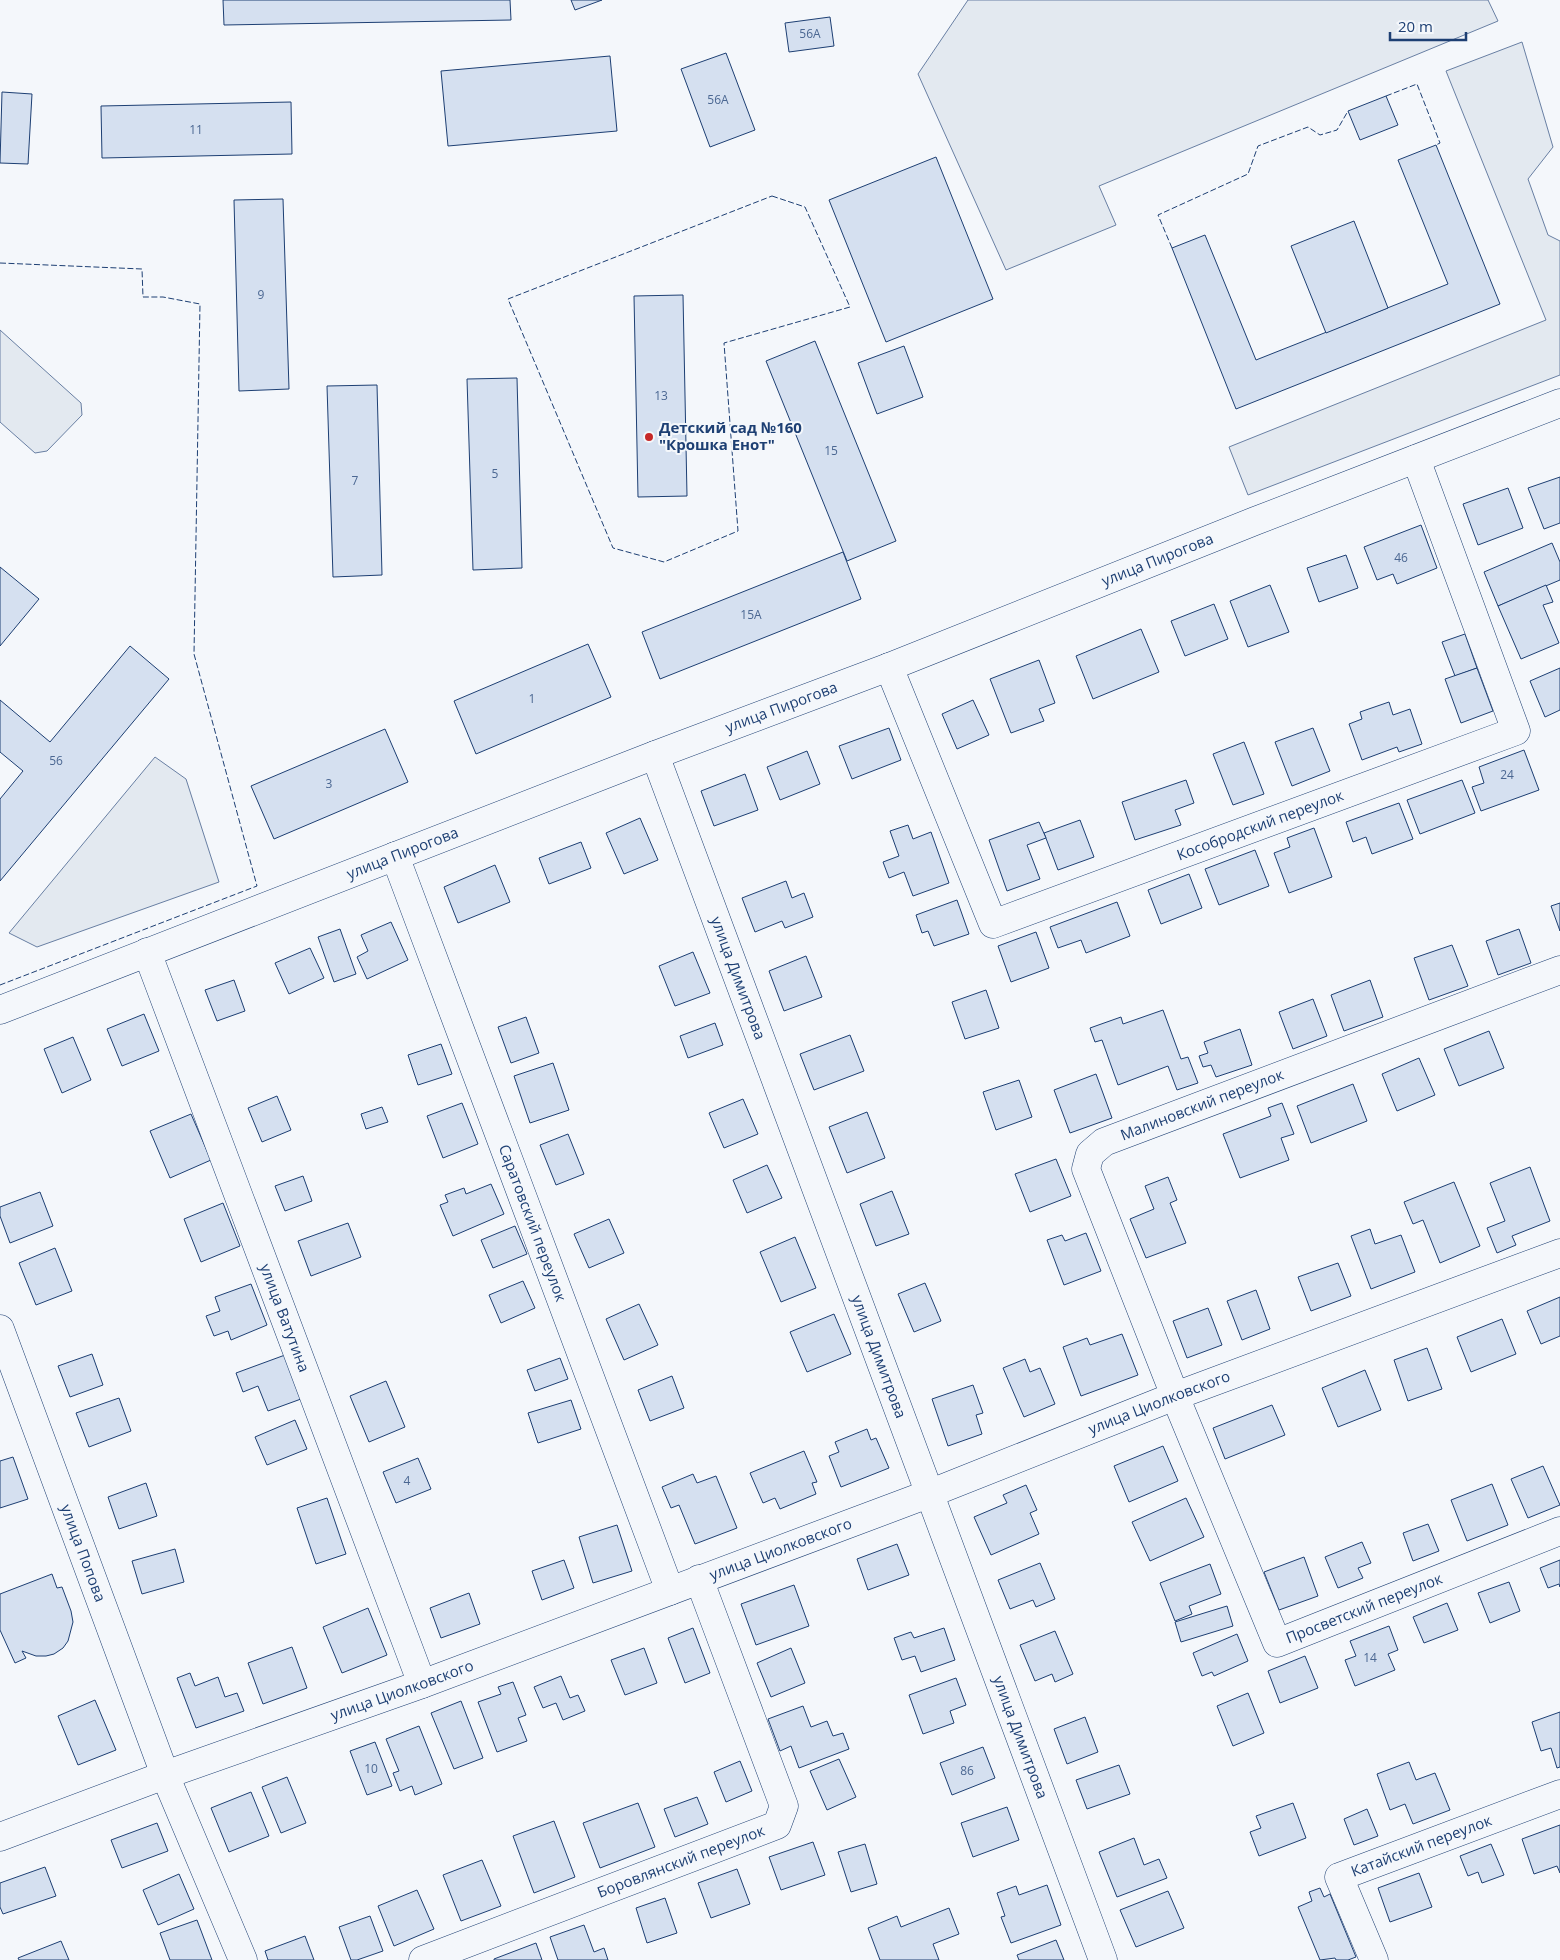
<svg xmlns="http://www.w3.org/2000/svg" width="1560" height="1960" font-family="'Open Sans',sans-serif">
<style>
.green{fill:#e3e9f0;stroke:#687fa3}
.building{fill:#d5e0f0;stroke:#1d3f73}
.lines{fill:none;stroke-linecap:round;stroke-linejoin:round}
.minor-casing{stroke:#1d3f73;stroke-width:29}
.minor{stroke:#f4f7fb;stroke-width:28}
.fence{stroke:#1d3f73;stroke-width:1;stroke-dasharray:6 2.5;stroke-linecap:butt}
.poi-dot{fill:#c62828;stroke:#f4f7fb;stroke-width:2}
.labels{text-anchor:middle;stroke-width:4;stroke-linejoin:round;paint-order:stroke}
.number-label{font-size:12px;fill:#4b6792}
.poi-label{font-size:15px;font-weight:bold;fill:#1d3f73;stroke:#f4f7fb;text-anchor:start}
.street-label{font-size:15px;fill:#1d3f73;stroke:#f4f7fb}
</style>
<rect width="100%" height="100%" fill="#f4f7fb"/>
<g class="green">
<path d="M968 0H1488L1498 21 1099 186 1116 225 1006 270 918 74Z"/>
<path d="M1522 42 1553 147 1528 179 1548 235 1560 241V375L1248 495 1229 447 1546 320 1446 71Z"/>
<path d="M0 330 81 403 82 415 47 451 35 453 0 422Z"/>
<path d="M155 757 186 779 219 882 37 947 9 933Z"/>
</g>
<g class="building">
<path d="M223 0H510L511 20 224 25Z"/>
<path d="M571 0H602L575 10Z"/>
<path d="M830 17 834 46 789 52 785 23Z"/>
<path d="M726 53 755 130 710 147 681 69Z"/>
<path d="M610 56 617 131 448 146 441 71Z"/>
<path d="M2 92 32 94 28 164 0 163Z"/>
<path d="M1386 96 1398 125 1360 140 1348 111Z"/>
<path d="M291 102 292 154 102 158 101 106Z"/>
<path d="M1436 145 1500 304 1236 409 1172 248 1205 235 1256 360 1448 284 1398 160Z"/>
<path d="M936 157 993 299 886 342 829 200Z"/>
<path d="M283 199 289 389 239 391 234 200Z"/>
<path d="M1354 221 1388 308 1326 333 1291 246Z"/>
<path d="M683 295 687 496 638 497 634 296Z"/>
<path d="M815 341 896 541 847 561 766 361Z"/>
<path d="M904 346 923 397 877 414 858 363Z"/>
<path d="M517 378 522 568 473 570 467 379Z"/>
<path d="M377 385 382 575 333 577 327 386Z"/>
<path d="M1560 477V523L1544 529 1528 488Z"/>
<path d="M1508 488 1523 528 1478 545 1463 504Z"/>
<path d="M1421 525 1437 568 1397 584 1393 574 1377 580 1364 547Z"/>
<path d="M1552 543 1560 562V580L1498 606 1484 572Z"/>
<path d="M843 552 861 599 660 679 642 632Z"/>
<path d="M1346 555 1358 588 1319 602 1307 568Z"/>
<path d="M0 567 39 599 0 646Z"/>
<path d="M1270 585 1289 632 1248 647 1230 601Z"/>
<path d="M1546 585 1553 602 1543 605 1559 643 1521 659 1498 606Z"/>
<path d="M1214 604 1228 639 1185 656 1171 621Z"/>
<path d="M1141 629 1159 672 1093 699 1076 656Z"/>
<path d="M1465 634 1477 668 1455 676 1442 642Z"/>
<path d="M588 644 611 697 476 754 454 701Z"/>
<path d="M130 646 169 679 0 881V799L23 771 0 752V700L50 742Z"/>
<path d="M1039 660 1055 703 1039 709 1044 721 1011 733 990 679Z"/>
<path d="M1477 668 1493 711 1461 723 1445 679Z"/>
<path d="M1560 668V710L1545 717 1530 681Z"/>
<path d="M973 700 989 735 957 749 942 714Z"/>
<path d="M1389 702 1393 715 1410 709 1422 744 1399 752 1397 747 1362 760 1349 724 1362 719 1360 712Z"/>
<path d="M889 728 901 760 852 779 839 746Z"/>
<path d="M1313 728 1330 771 1292 786 1275 742Z"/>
<path d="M385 729 408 782 274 839 251 786Z"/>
<path d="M1244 742 1264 794 1233 805 1213 754Z"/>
<path d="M1524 750 1539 790 1481 811 1472 787 1484 783 1479 767Z"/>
<path d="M807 751 820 784 780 800 767 767Z"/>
<path d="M745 774 758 810 714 826 701 791Z"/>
<path d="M1186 780 1194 803 1175 810 1181 825 1135 840 1122 802Z"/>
<path d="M1462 780 1475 813 1420 834 1407 800Z"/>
<path d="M1399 803 1413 839 1372 854 1366 837 1353 842 1346 822Z"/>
<path d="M640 818 658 860 624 874 606 833Z"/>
<path d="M1080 820 1094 857 1058 870 1044 833Z"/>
<path d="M1039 822 1046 838 1027 845 1040 879 1007 891 989 840Z"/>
<path d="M908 825 913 839 931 832 949 883 913 896 904 872 889 878 883 862 899 856 890 831Z"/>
<path d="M1314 828 1332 877 1289 893 1274 853 1290 847 1287 838Z"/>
<path d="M581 842 591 868 549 884 539 858Z"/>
<path d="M1255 850 1269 886 1219 905 1205 869Z"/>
<path d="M495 865 510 902 458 923 444 887Z"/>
<path d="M1189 874 1202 908 1161 924 1148 890Z"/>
<path d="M786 881 792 898 804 893 813 917 785 928 782 921 755 932 742 898Z"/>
<path d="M957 900 969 934 934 946 928 931 922 933 916 915Z"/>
<path d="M1117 902 1130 936 1086 953 1081 940 1058 948 1050 927Z"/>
<path d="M1560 903V931L1551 906Z"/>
<path d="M391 922 408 960 367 979 357 957 368 951 361 935Z"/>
<path d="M340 929 356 974 334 982 318 937Z"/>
<path d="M1519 929 1531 963 1498 975 1486 941Z"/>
<path d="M1036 932 1049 968 1011 982 998 946Z"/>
<path d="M1452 945 1468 986 1429 1000 1414 958Z"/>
<path d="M310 948 324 978 289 994 275 963Z"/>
<path d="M693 952 710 993 675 1006 659 966Z"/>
<path d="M806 956 822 997 784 1011 769 971Z"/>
<path d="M234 980 245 1011 217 1021 205 990Z"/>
<path d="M1370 980 1383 1017 1344 1031 1331 995Z"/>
<path d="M986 990 999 1028 965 1039 952 1002Z"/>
<path d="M1313 999 1327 1036 1293 1049 1279 1012Z"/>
<path d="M1163 1010 1181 1059 1188 1057 1198 1083 1177 1090 1168 1066 1118 1085 1102 1040 1095 1042 1090 1028 1121 1017 1123 1024Z"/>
<path d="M144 1014 159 1051 122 1066 107 1029Z"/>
<path d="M526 1017 539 1053 511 1063 498 1027Z"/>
<path d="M715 1023 723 1045 688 1058 680 1036Z"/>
<path d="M1240 1029 1252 1065 1216 1077 1211 1065 1203 1067 1199 1056 1208 1053 1204 1042Z"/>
<path d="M1489 1031 1504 1068 1459 1086 1444 1049Z"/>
<path d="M850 1035 864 1071 814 1090 800 1054Z"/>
<path d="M73 1037 91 1080 62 1093 44 1049Z"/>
<path d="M441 1044 452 1074 418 1085 408 1055Z"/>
<path d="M1419 1058 1435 1095 1397 1111 1382 1074Z"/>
<path d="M553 1063 569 1110 530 1123 514 1076Z"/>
<path d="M1096 1074 1112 1118 1070 1133 1054 1090Z"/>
<path d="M1019 1080 1032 1117 996 1130 983 1092Z"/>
<path d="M1353 1084 1367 1121 1311 1143 1297 1106Z"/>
<path d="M277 1096 291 1130 262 1142 248 1108Z"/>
<path d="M743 1099 758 1134 724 1148 709 1113Z"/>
<path d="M462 1103 478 1144 443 1158 427 1116Z"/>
<path d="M1282 1103 1294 1134 1281 1138 1289 1160 1240 1178 1223 1134 1271 1116 1268 1108Z"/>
<path d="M382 1107 388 1122 366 1129 361 1114Z"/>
<path d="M867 1112 885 1158 847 1173 829 1127Z"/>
<path d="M191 1114 211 1160 170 1178 150 1131Z"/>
<path d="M568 1134 584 1174 556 1185 540 1145Z"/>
<path d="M1056 1159 1071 1196 1030 1212 1015 1174Z"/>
<path d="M767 1165 782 1198 747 1213 733 1180Z"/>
<path d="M1530 1167 1550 1221 1512 1236 1516 1245 1497 1253 1487 1228 1505 1221 1490 1183Z"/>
<path d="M303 1176 312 1201 285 1211 275 1186Z"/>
<path d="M1168 1177 1177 1200 1170 1203 1186 1243 1146 1258 1130 1219 1154 1209 1145 1186Z"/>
<path d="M1454 1182 1480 1246 1440 1263 1423 1220 1413 1224 1404 1202Z"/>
<path d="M491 1184 504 1214 453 1236 440 1205 448 1202 445 1195 464 1188 466 1194Z"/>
<path d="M892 1191 909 1234 876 1246 860 1204Z"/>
<path d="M40 1192 53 1226 10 1243 0 1216V1207Z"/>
<path d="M223 1203 240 1246 201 1262 184 1219Z"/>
<path d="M609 1219 624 1253 589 1268 574 1234Z"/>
<path d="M348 1223 361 1257 311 1276 298 1241Z"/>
<path d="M515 1226 527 1254 493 1268 481 1240Z"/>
<path d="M1370 1229 1375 1244 1401 1235 1415 1272 1371 1289 1351 1236Z"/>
<path d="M1086 1233 1101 1271 1064 1285 1047 1240 1062 1235 1065 1241Z"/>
<path d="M795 1237 816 1288 781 1302 760 1252Z"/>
<path d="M55 1248 72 1291 36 1305 19 1263Z"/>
<path d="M1338 1263 1351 1296 1311 1311 1298 1277Z"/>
<path d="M523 1281 535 1308 501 1323 489 1295Z"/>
<path d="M925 1283 941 1321 914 1332 898 1294Z"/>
<path d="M251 1284 267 1325 231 1340 228 1331 214 1336 206 1316 220 1311 215 1297Z"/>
<path d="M1256 1290 1270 1329 1242 1340 1227 1301Z"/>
<path d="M1560 1297V1336L1541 1344 1527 1311Z"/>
<path d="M639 1304 658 1345 624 1360 606 1319Z"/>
<path d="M1208 1308 1222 1345 1187 1358 1173 1321Z"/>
<path d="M834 1314 851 1354 807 1372 790 1332Z"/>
<path d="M1502 1319 1516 1354 1471 1372 1457 1337Z"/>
<path d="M1122 1334 1138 1375 1081 1396 1063 1347 1087 1338 1090 1345Z"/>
<path d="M1427 1348 1442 1389 1408 1401 1394 1360Z"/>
<path d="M92 1354 103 1385 70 1397 58 1366Z"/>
<path d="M285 1355 301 1399 268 1411 258 1386 243 1392 236 1373Z"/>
<path d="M560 1358 568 1379 535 1391 527 1370Z"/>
<path d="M1025 1359 1030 1372 1040 1368 1055 1404 1024 1417 1003 1368Z"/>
<path d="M1365 1370 1381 1410 1338 1427 1322 1388Z"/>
<path d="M672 1376 684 1408 650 1421 638 1390Z"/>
<path d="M386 1381 405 1427 369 1442 350 1396Z"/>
<path d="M973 1385 983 1413 976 1415 982 1434 948 1446 932 1399Z"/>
<path d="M119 1398 131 1431 89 1447 76 1413Z"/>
<path d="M571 1400 581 1429 538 1443 528 1413Z"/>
<path d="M1272 1405 1285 1435 1225 1459 1213 1428Z"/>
<path d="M295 1420 307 1449 267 1465 255 1437Z"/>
<path d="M867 1429 871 1440 876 1438 889 1468 841 1487 829 1456 839 1452 835 1442Z"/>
<path d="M1163 1446 1178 1481 1129 1502 1114 1466Z"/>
<path d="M804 1451 817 1482 812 1483 816 1494 780 1509 775 1498 763 1503 750 1473Z"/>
<path d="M13 1457 28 1499 0 1508V1461Z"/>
<path d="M418 1458 431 1489 396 1503 383 1472Z"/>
<path d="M1543 1466 1560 1505 1528 1518 1511 1479Z"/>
<path d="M693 1474 697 1483 716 1476 737 1528 695 1544 679 1505 671 1508 662 1487Z"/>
<path d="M146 1483 157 1516 119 1529 108 1497Z"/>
<path d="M1492 1484 1508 1525 1467 1541 1451 1500Z"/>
<path d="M1026 1485 1037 1510 1030 1513 1039 1534 991 1555 974 1517 1007 1503 1003 1495Z"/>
<path d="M327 1498 346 1554 316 1564 297 1508Z"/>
<path d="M1186 1498 1204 1537 1150 1561 1132 1522Z"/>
<path d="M1428 1524 1439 1551 1413 1561 1403 1533Z"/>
<path d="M617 1525 632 1571 593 1583 579 1537Z"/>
<path d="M1362 1542 1371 1563 1358 1568 1363 1578 1338 1588 1325 1557Z"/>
<path d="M897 1544 909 1575 868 1590 857 1559Z"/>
<path d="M175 1549 184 1582 142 1594 132 1561Z"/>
<path d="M1304 1557 1318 1596 1279 1610 1264 1572Z"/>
<path d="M564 1560 574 1588 542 1600 532 1571Z"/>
<path d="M1560 1560V1587L1559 1584 1548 1588 1540 1568Z"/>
<path d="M1040 1563 1055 1599 1036 1607 1033 1600 1010 1609 998 1580Z"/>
<path d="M1210 1564 1221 1594 1189 1606 1192 1614 1175 1621 1160 1583Z"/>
<path d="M52 1574 57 1588 62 1587 71 1611 73 1622 68 1641 63 1648 54 1654 46 1656H36L22 1651 26 1658 15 1663 0 1630V1594Z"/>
<path d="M1509 1582 1520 1611 1490 1623 1478 1593Z"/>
<path d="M794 1585 809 1626 756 1645 741 1604Z"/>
<path d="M469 1593 480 1624 441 1638 430 1608Z"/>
<path d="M1447 1603 1458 1630 1424 1643 1413 1617Z"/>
<path d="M1227 1606 1233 1626 1181 1642 1175 1622Z"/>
<path d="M368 1608 387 1655 342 1673 323 1627Z"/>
<path d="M1389 1626 1398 1650 1388 1654 1395 1670 1355 1686 1345 1660 1356 1656 1350 1641Z"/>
<path d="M693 1628 710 1673 685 1683 668 1638Z"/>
<path d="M944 1628 955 1660 921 1672 915 1656 902 1660 894 1638 911 1632 914 1638Z"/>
<path d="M1055 1631 1073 1674 1055 1682 1052 1674 1035 1681 1020 1645Z"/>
<path d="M1237 1634 1248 1661 1214 1676 1212 1672 1202 1676 1193 1653Z"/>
<path d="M292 1647 307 1688 263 1704 248 1663Z"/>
<path d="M644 1648 657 1683 625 1695 611 1660Z"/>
<path d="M791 1648 805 1683 771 1697 757 1663Z"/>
<path d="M1305 1656 1318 1688 1280 1703 1268 1671Z"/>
<path d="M190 1673 195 1686 218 1677 225 1697 237 1693 244 1711 196 1728 177 1678Z"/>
<path d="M561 1676 570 1698 578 1695 585 1711 563 1720 556 1703 543 1708 534 1687Z"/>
<path d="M956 1678 966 1705 950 1711 954 1723 923 1734 909 1695Z"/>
<path d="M513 1682 526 1715 518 1718 527 1741 497 1752 478 1702 501 1694 498 1687Z"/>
<path d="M1248 1693 1264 1733 1233 1746 1217 1706Z"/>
<path d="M95 1700 116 1750 78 1765 58 1716Z"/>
<path d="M461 1701 483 1758 454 1769 431 1713Z"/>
<path d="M803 1706 811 1727 827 1721 833 1736 843 1733 849 1749 799 1768 791 1746 780 1751 768 1719Z"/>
<path d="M1560 1712V1767L1557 1768 1551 1748 1541 1751 1532 1722Z"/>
<path d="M1085 1717 1098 1752 1067 1764 1054 1729Z"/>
<path d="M419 1726 442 1784 415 1795 412 1786 400 1791 393 1773 399 1771 386 1739Z"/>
<path d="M375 1742 392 1786 367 1795 350 1751Z"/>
<path d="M983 1747 995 1778 952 1795 940 1763Z"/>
<path d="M839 1759 856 1797 827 1810 810 1771Z"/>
<path d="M740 1761 752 1791 726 1802 714 1772Z"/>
<path d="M1409 1762 1416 1780 1435 1773 1450 1810 1413 1824 1405 1804 1390 1810 1377 1774Z"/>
<path d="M1119 1765 1130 1794 1087 1809 1076 1780Z"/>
<path d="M287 1777 306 1823 281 1833 262 1787Z"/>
<path d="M251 1792 269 1836 229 1852 211 1808Z"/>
<path d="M697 1797 708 1824 675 1837 664 1809Z"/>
<path d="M638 1803 655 1847 600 1868 583 1823Z"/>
<path d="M1293 1803 1306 1838 1259 1856 1250 1832 1261 1828 1256 1816Z"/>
<path d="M1007 1807 1019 1840 973 1857 961 1823Z"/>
<path d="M1367 1809 1378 1836 1354 1845 1344 1819Z"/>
<path d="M554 1821 575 1877 534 1893 513 1836Z"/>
<path d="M157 1823 168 1851 122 1868 111 1840Z"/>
<path d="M1560 1825V1873L1557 1866 1534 1874 1522 1839Z"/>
<path d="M1134 1838 1144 1865 1159 1859 1167 1878 1117 1897 1099 1852Z"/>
<path d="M813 1842 825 1875 781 1890 769 1857Z"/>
<path d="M865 1844 877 1884 851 1892 838 1852Z"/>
<path d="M1491 1844 1504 1875 1482 1883 1478 1872 1468 1876 1460 1856Z"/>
<path d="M482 1860 501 1906 461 1921 443 1875Z"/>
<path d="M45 1867 56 1896 3 1914 0 1907V1883Z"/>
<path d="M737 1869 750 1904 711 1918 698 1883Z"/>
<path d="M1419 1873 1432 1907 1390 1922 1378 1888Z"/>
<path d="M179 1874 194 1909 158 1925 143 1890Z"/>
<path d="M1047 1885 1061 1925 1011 1943 1001 1917 1005 1916 997 1893 1016 1886 1019 1895Z"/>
<path d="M1320 1888 1324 1897 1330 1894 1356 1957 1348 1960H1336L1335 1958 1320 1960 1298 1907 1312 1901 1309 1892Z"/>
<path d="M417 1890 434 1929 394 1946 378 1906Z"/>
<path d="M1168 1891 1184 1928 1136 1947 1120 1910Z"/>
<path d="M665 1898 677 1933 647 1943 636 1908Z"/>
<path d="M949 1908 959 1934 933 1944 939 1960H880L868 1928 897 1916 901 1927Z"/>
<path d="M370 1916 383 1951 357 1960H351L339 1927Z"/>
<path d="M197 1920 212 1960H170L160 1933Z"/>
<path d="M584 1925 594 1952 604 1948 608 1960H558L550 1937Z"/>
<path d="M305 1936 314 1960H268L265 1951Z"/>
<path d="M1056 1940 1064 1960H1019L1017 1955Z"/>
<path d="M61 1941 69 1960H19L18 1958Z"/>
<path d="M536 1943 542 1960H494V1959Z"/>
</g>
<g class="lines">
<defs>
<g id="minor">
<path id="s1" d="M889 667 993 924 1516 731 1416 459"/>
<path id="s2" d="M655 755 1103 1960"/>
<path id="s3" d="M395 856 670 1591"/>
<path id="s4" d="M147 952 422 1684"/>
<path id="s5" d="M1560 970 1104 1142 1090 1154 1086 1169 1175 1396 1277 1643 1560 1531"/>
<path id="s6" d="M0 1010 655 755 889 667 1255 521 1560 403"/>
<path id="s7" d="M0 1329 165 1775 243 1960"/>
<path id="s8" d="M0 1837 165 1775 422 1684 931 1493 1175 1396 1560 1253"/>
<path id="s9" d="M423 1960 777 1825 784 1806 699 1579"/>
<path id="s10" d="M1374 1960 1339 1877 1560 1794"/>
</g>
</defs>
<use href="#minor" class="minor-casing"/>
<use href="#minor" class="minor"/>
<g class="fence">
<path d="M1386 96 1417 84 1440 143 1436 145"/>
<path d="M772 196 805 207 850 307 724 343 738 531 664 562 613 548 508 299Z"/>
<path d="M1172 248 1158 215 1248 174 1258 146 1308 127 1320 135 1337 130 1348 111"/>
<path d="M0 263 142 269 143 297H163L200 304 194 654 257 886 0 985"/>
</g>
</g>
<circle class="poi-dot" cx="649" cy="437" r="5"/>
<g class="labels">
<g class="number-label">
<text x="810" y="38">56А</text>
<text x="718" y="104">56А</text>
<text x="196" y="134">11</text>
<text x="261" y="299">9</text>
<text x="661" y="400">13</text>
<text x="831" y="455">15</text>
<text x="495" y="478">5</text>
<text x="355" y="485">7</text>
<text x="1401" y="562">46</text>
<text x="751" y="619">15А</text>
<text x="532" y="703">1</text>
<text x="56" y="765">56</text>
<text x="1507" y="779">24</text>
<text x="329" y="788">3</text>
<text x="407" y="1485">4</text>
<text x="1370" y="1662">14</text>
<text x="371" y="1773">10</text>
<text x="967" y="1775">86</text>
</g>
<g class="poi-label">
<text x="659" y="433">Детский сад №160<tspan x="659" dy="17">"Крошка Енот"</tspan></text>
</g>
<g class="street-label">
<text dy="5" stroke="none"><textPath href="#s6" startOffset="1242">улица Пирогова</textPath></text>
<text dy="5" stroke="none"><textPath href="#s6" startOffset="838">улица Пирогова</textPath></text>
<text dy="5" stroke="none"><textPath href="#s1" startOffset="562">Кособродский переулок</textPath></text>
<text dy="5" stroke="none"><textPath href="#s6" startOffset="432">улица Пирогова</textPath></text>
<text dy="5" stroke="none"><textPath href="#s2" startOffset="238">улица Димитрова</textPath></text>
<text transform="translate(1202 1105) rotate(-21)" y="5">Малиновский переулок</text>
<text dy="5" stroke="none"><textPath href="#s3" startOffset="392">Саратовский переулок</textPath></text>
<text dy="5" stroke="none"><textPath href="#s4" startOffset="391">улица Ватутина</textPath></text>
<text dy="5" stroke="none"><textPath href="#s2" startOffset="642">улица Димитрова</textPath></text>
<text dy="5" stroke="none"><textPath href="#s8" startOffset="1238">улица Циолковского</textPath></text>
<text dy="5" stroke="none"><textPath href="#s8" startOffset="832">улица Циолковского</textPath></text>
<text dy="5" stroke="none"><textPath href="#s7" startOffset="239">улица Попова</textPath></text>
<text dy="5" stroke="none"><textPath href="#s5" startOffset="1126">Просветский переулок</textPath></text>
<text dy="5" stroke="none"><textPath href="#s8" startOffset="428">улица Циолковского</textPath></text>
<text dy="5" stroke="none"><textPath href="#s2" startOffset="1048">улица Димитрова</textPath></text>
<text dy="5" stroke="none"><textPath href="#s10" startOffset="178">Катайский переулок</textPath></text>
<text dy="5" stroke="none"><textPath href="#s9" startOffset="276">Боровлянский переулок</textPath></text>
</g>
</g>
<path d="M1390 32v8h76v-8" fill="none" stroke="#1d3f73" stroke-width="2.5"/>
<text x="1398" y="32" font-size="15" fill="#1d3f73" stroke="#f4f7fb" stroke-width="4" paint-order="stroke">20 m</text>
</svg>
